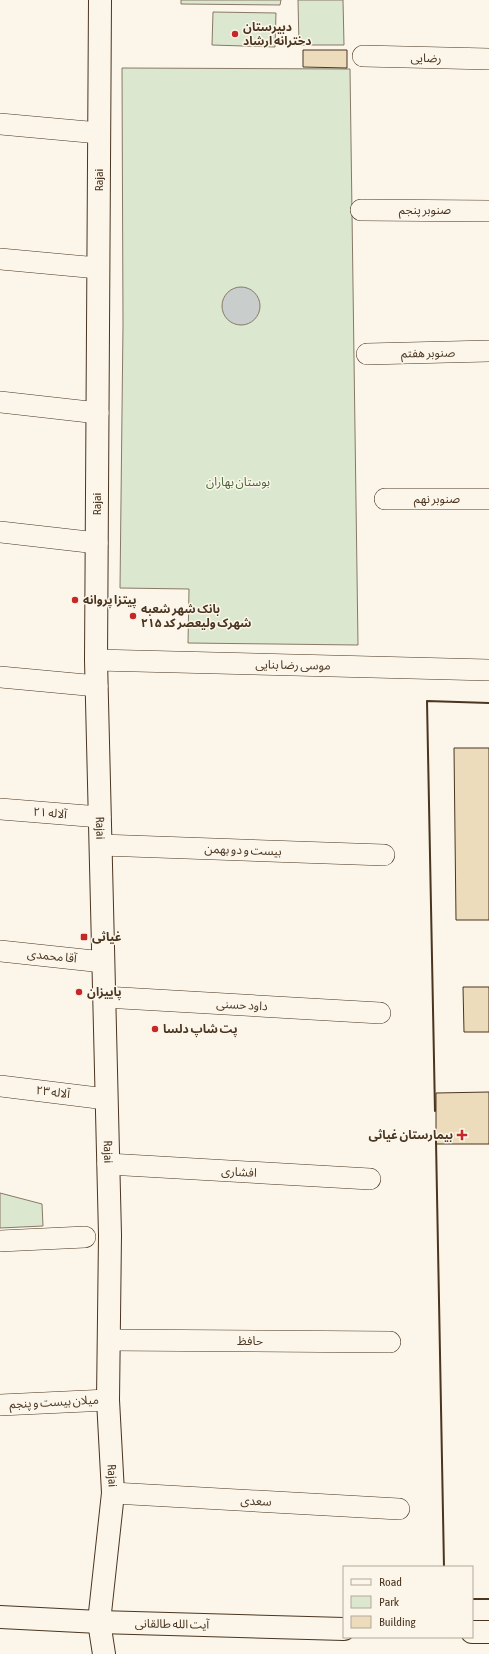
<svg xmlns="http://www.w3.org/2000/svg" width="489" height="1654" font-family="'Asap Condensed','Noto Sans Arabic',sans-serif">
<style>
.green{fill:#dce7d0;stroke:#887966}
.water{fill:#c9cecd;stroke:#887966}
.building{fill:#ecdcbc;stroke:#4a3520}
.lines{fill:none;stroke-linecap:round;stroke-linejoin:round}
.minor-casing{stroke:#4a3520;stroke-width:22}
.tertiary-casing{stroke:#4a3520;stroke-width:24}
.minor{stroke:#fbf6e9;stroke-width:21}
.tertiary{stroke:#fbf6e9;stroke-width:22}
.wall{stroke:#4a3520;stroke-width:2}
.poi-dot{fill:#c62828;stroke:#fbf6e9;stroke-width:1.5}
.labels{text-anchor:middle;stroke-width:3;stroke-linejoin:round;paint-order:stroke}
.poi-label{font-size:12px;font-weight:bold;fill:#4a3520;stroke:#fbf6e9;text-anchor:start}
.street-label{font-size:12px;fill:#4a3520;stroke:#fbf6e9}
.park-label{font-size:12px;fill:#436837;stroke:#fbf6e9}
</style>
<rect width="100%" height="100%" fill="#fbf6e9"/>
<g class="green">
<path d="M181 0H281L280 5 181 4Z"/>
<path d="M298 0H343L344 45H299Z"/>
<path d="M213 12 276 13 275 47 212 45Z"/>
<path d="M122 68 350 69 358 645 188 643 189 589 120 588 123 325Z"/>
<path d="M0 1193 42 1204 43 1226 0 1228Z"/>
</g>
<circle class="water" cx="241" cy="306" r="19"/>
<g class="building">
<path d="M303 50H347V68L303 67Z"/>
<path d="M454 748H489V920H456Z"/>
<path d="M463 987H489V1032H464Z"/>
<path d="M489 1092V1144H436V1093Z"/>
</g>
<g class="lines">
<defs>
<g id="minor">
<path d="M363 56 489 59"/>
<path d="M0 124 99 133"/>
<path d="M361 210 489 211"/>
<path d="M0 259 98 268"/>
<path d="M367 354 489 351"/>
<path d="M0 402 98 413"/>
<path d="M385 499H489"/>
<path d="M0 532 97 543"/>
<path d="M96 660 489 670"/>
<path d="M0 677 97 686"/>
<path d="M0 809 100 817"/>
<path d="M101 845 384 855"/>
<path d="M0 951 103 962"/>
<path d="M104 997 380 1013"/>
<path d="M0 1086 106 1099"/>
<path d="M108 1164 370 1179"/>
<path d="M0 1241 85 1237"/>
<path d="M109 1340 390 1342"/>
<path d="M0 1405 108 1400"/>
<path d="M113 1493 399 1509"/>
</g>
<g id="tertiary">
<path id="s1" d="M100 0 96 660 110 1235 108 1400 113 1493 99 1622 104 1654"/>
<path d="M0 1617 99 1622 344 1629"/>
<path d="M472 1632H489"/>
</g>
</defs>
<use href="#minor" class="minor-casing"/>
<use href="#tertiary" class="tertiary-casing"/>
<use href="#minor" class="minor"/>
<use href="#tertiary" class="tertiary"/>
<g class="wall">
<path d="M435 1111 427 701 489 703"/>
<path d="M436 1141 444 1567"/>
<path d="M472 1599H489"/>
</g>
</g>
<g class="poi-dot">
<circle cx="235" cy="34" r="4"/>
<circle cx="75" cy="600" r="4"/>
<circle cx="133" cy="616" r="4"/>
<rect x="80" y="933" width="8" height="8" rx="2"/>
<circle cx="79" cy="992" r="4"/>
<circle cx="155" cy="1029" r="4"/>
<path d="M460 1129h4v4h4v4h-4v4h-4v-4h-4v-4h4z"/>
</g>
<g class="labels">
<g class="poi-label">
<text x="243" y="31">دبیرستان<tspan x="243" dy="14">دخترانه ارشاد</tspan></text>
<text x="83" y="604">پیتزا پروانه</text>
<text x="141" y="613">بانک شهر شعبه<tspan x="141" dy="14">شهرک ولیعصر کد ۲۱۵</tspan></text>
<text x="92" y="941">غیاثی</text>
<text x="87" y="996">پاییزان</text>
<text x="163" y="1033">پت شاپ دلسا</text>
<text x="453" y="1139" text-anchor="end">بیمارستان غیاثی</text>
</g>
<g class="street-label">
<text transform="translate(426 58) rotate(1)" y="4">رضایی</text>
<text transform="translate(99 180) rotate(-90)" y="4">Rajai</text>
<text x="425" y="214">صنوبر پنجم</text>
<text transform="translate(428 353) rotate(-1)" y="4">صنوبر هفتم</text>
<text x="437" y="503">صنوبر نهم</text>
<text transform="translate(97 504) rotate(-90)" y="4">Rajai</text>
<text transform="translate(293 665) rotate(1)" y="4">موسی رضا بنایی</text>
<text transform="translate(50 813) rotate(5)" y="4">آلاله ۲۱</text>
<text dy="4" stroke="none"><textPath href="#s1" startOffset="828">Rajai</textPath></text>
<text transform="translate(243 850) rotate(2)" y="4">بیست و دو بهمن</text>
<text transform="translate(52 956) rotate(6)" y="4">آقا محمدی</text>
<text transform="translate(242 1005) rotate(3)" y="4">داود حسنی</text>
<text transform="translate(53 1092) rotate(7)" y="4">آلاله ۲۳</text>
<text dy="4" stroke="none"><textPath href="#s1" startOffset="1152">Rajai</textPath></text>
<text transform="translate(239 1172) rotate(3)" y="4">افشاری</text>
<text x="250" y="1345">حافظ</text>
<text transform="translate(54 1402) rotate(-3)" y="4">میلان بیست و پنجم</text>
<text dy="4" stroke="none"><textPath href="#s1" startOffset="1476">Rajai</textPath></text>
<text transform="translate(256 1501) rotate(3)" y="4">سعدی</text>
<text transform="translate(172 1624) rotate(1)" y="4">آیت الله طالقانی</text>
</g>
<g class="park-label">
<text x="238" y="486">بوستان بهاران</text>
</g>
</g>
<rect x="343" y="1566" width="130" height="72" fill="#fbf6e9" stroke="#b4a999"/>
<rect x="351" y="1579" width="20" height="6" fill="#fbf6e9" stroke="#b4a999"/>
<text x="379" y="1586" font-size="12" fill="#4a3520">Road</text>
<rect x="351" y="1596" width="20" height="12" fill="#dce7d0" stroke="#b4a999"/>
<text x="379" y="1606" font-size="12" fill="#4a3520">Park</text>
<rect x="351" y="1616" width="20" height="12" fill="#ecdcbc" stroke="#b4a999"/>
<text x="379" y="1626" font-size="12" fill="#4a3520">Building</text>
</svg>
